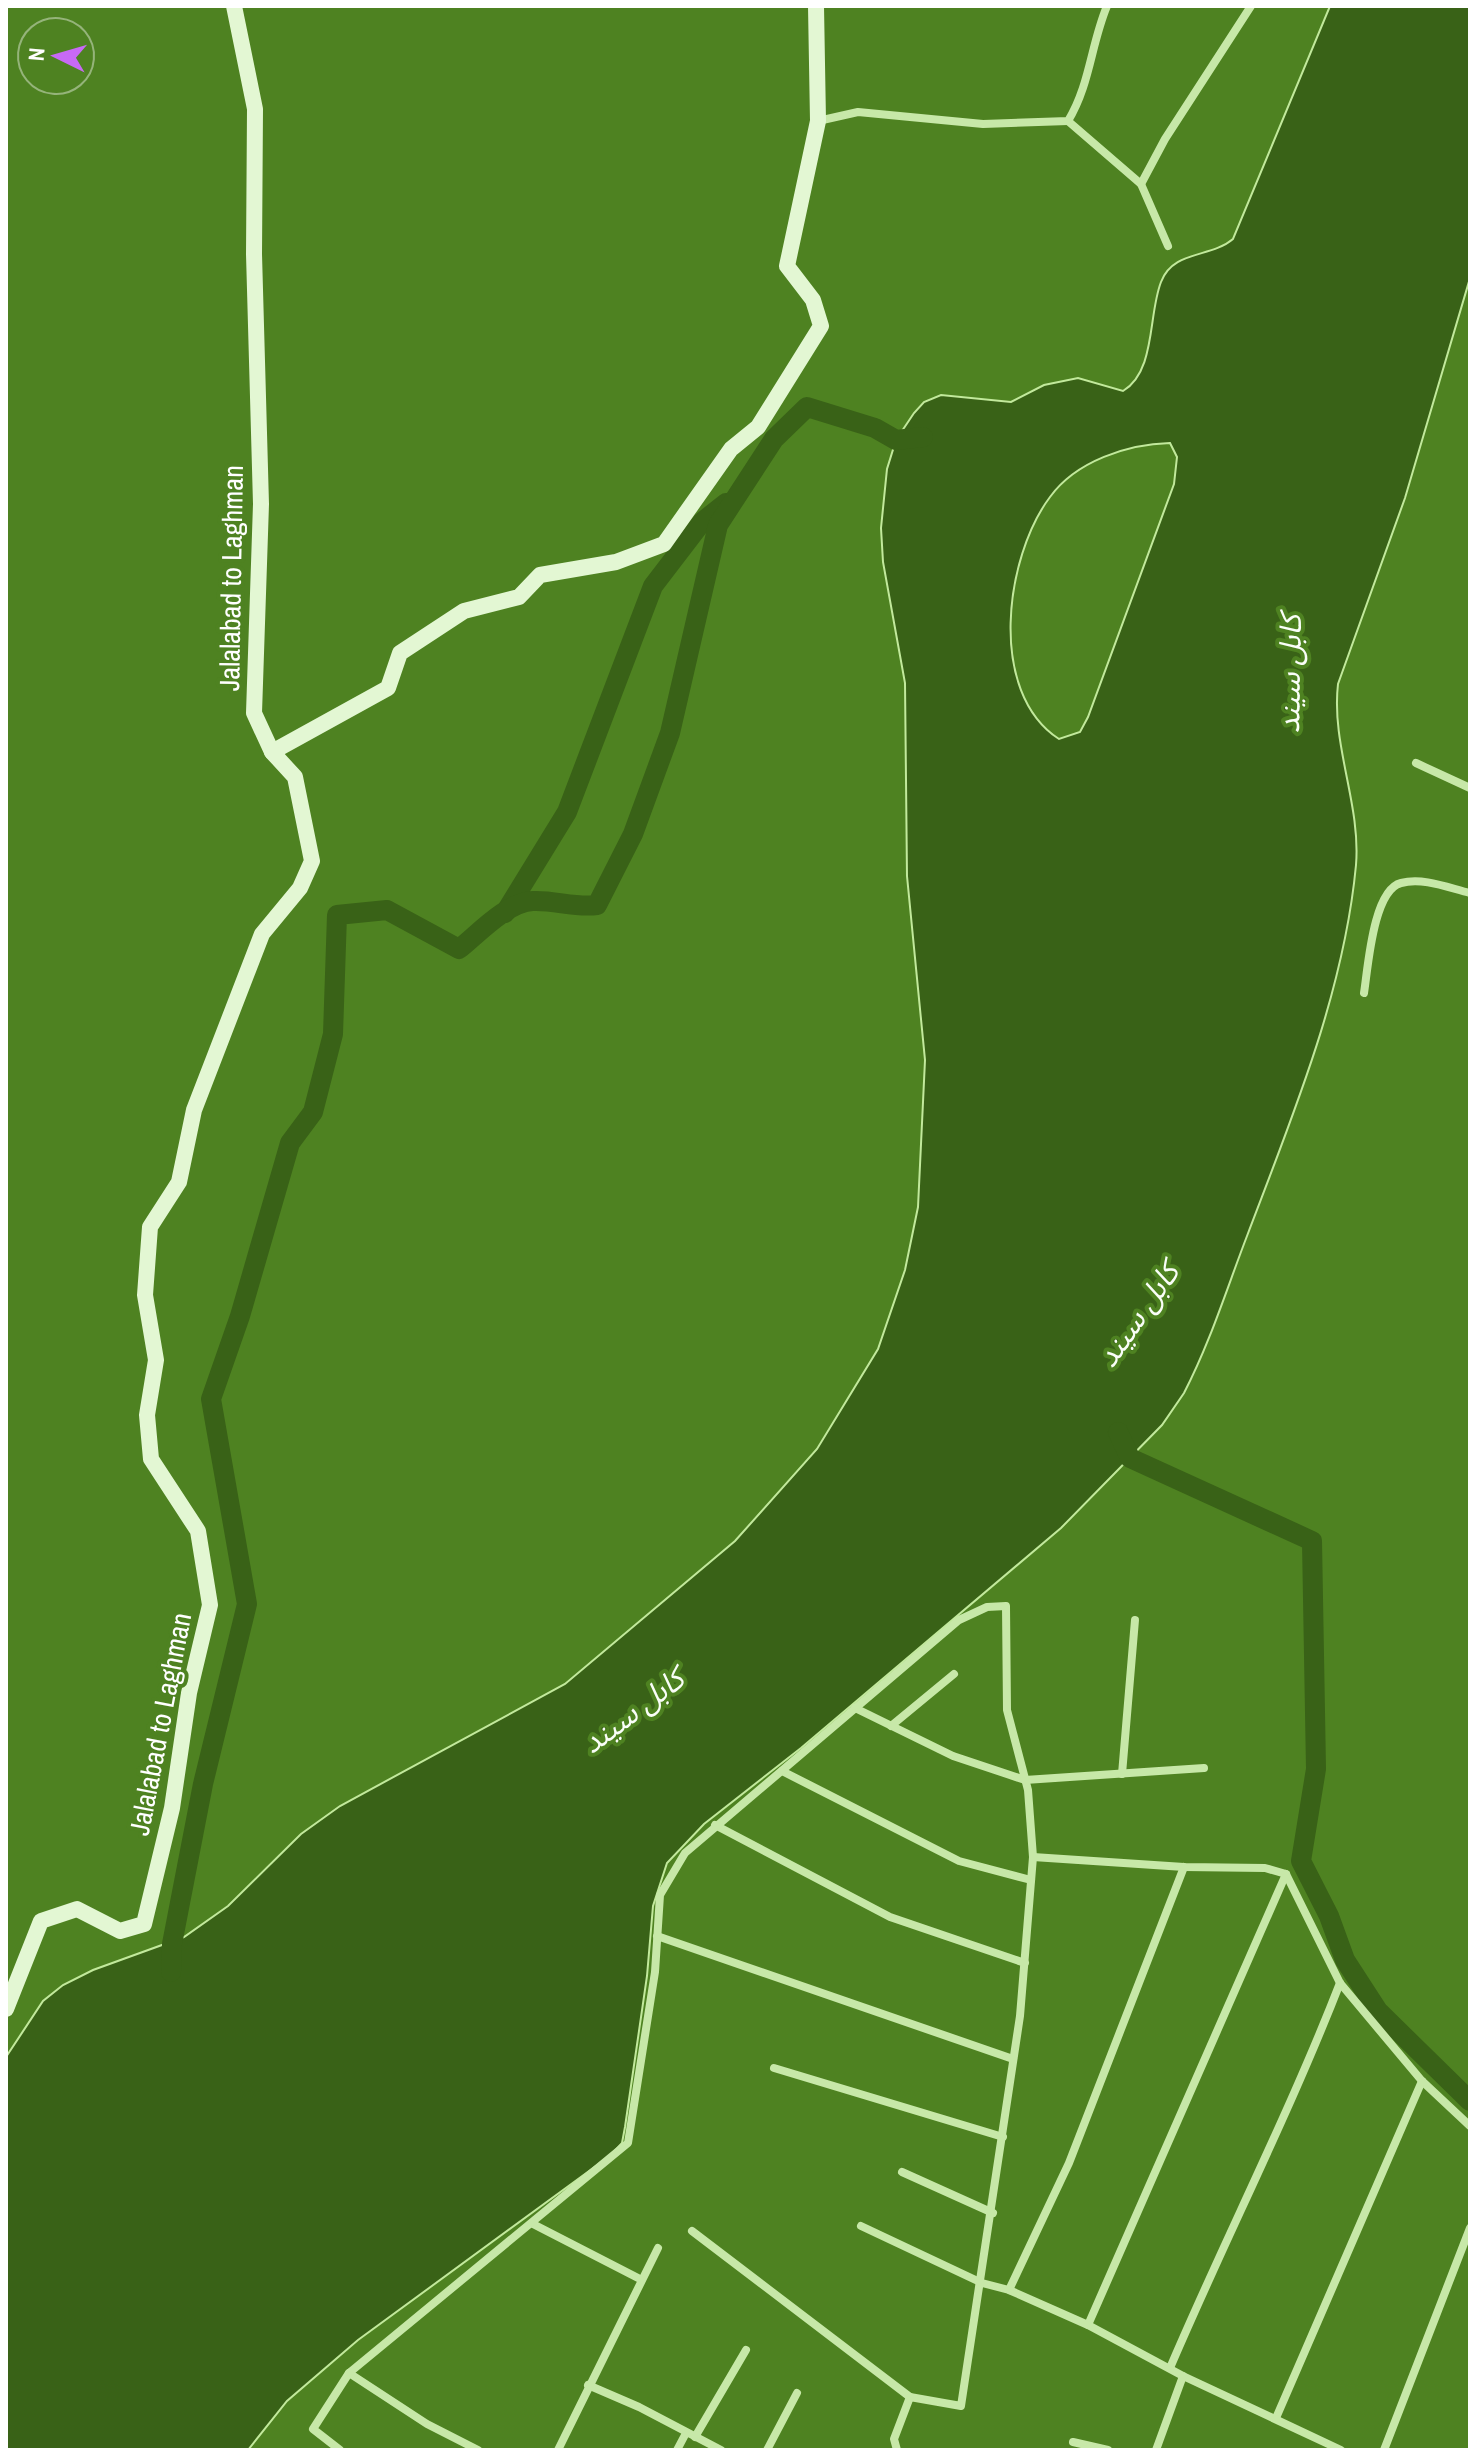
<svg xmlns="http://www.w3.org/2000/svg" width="1476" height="2456" font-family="'Archivo Narrow','Noto Sans Arabic',sans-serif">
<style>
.water{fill:#396217;stroke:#c2e99c;stroke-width:2;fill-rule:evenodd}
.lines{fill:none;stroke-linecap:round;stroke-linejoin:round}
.river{stroke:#396217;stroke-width:20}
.street{stroke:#c7e8a8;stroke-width:8}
.secondary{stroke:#e3f7d3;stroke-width:16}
.labels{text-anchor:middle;stroke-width:8;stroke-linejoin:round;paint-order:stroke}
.street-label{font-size:28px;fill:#fff;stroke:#4e8221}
.water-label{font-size:30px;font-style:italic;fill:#fafef8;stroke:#4e8221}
</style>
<rect width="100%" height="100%" fill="#4e8221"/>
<path class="water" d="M1330 6H1470V278L1405 498 1338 684C1331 745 1361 804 1356 865 1344 993 1292 1117 1247 1236 1227 1288 1210 1343 1184 1393L1162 1425 1061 1528 801 1748 704 1824 667 1863 653 1906 647 1976 625 2127 622 2143 611 2155 358 2340 287 2401 248 2450H6V2057L43 2001 63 1985 93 1970 184 1937 228 1906 301 1834 340 1806 565 1684 735 1541 817 1449 878 1349 905 1270 918 1207 925 1060 907 876 905 683 883 562 881 528 887 469 896 440 914 413 924 402 941 395 1011 402 1044 385 1078 378 1123 391C1156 371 1148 315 1161 282 1173 250 1211 258 1233 239ZM1170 443 1177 457 1174 484 1088 717 1080 732 1059 739C987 692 1005 557 1050 497 1076 461 1128 444 1170 443Z"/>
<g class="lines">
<g class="river">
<path d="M505 913 567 812 653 586 702 522 726 503"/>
<path d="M1118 1432 1130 1458 1312 1541 1316 1769 1301 1861 1329 1916 1345 1960 1378 2011 1470 2101"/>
<path d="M171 1972 172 1944 203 1784 247 1604 211 1399 240 1316 290 1143 313 1112 333 1034 337 915 387 910 459 949C478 934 507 902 533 901 555 900 575 908 597 905L633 834 670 733 718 525 774 439 807 407 875 428 896 440 923 437"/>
</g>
<g class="street">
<path d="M818 121 858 112 983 124 1068 121C1090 85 1091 44 1107 6"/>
<path d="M1068 121 1141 184 1168 246"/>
<path d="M1141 184 1165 139 1251 6"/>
<path d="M1416 763 1470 788"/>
<path d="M1364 993C1368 968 1373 890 1401 883 1423 877 1449 888 1470 893"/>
<path d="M855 1708 953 1756 1025 1780 1204 1768"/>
<path d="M891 1726 954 1674"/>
<path d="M782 1771 959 1861 1031 1880"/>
<path d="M1122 1774 1135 1620"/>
<path d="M715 1825 890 1917 1025 1963"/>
<path d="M1033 1857 1184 1867 1265 1868 1286 1874 1340 1983 1422 2081 1470 2126"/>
<path d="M657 1936 1013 2059"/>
<path d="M774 2068 1003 2137"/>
<path d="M902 2172 993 2213"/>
<path d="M533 2224 640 2279"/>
<path d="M861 2226 982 2283 1009 2290 1088 2325 1183 2376 1341 2450"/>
<path d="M692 2231 910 2397"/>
<path d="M1009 2290 1069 2163 1184 1867"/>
<path d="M1088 2325 1286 1874"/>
<path d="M1170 2368C1225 2239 1289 2114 1340 1983"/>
<path d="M349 2373 427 2424 478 2450"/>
<path d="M588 2385 639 2407 721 2450"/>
<path d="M1276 2418 1422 2081"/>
<path d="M695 2437 746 2350"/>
<path d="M1073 2442 1108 2450"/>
<path d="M340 2450 313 2429 349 2373 628 2143 655 1972 660 1895 685 1853 959 1620 987 1607 1006 1606 1007 1710 1028 1790 1033 1857 1020 2016 961 2406 910 2397 894 2439 897 2450"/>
<path d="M558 2450 658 2248"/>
<path d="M677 2450 686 2433"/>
<path d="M767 2450 797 2393"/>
<path d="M1156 2450 1183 2376"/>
<path d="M1384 2450 1470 2228"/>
</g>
<g class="secondary">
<path d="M272 752 388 688 400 653 464 611 519 597 540 575 616 562 664 544 731 449 758 427 821 326 813 300 787 266 818 121 816 6"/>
<path d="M6 2009 41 1921 77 1909 120 1931 144 1924 172 1808 189 1693 210 1605 198 1531 151 1459 147 1415 156 1360 145 1295 150 1227 179 1182 194 1110 262 934 300 888 312 861 295 777 272 752 254 713 261 504 254 254 255 109 234 6"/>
</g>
</g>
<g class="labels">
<g class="street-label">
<text transform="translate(231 578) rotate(-89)" y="10">Jalalabad to Laghman</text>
<text transform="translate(160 1724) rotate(-79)" y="10">Jalalabad to Laghman</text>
</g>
<g class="water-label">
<text transform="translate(1290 674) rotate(-89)" y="10">کابل سيند</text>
<text transform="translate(1138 1315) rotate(-55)" y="10">کابل سيند</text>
<text transform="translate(633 1711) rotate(-37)" y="10">کابل سيند</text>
</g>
</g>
<rect width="1476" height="2456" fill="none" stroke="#ffffff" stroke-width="16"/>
<g transform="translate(56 56) rotate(275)"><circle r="38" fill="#4e8221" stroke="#95b47a" stroke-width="2"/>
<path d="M0-6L14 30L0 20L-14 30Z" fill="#c869f5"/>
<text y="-12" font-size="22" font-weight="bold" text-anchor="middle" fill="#ffffff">N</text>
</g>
</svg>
